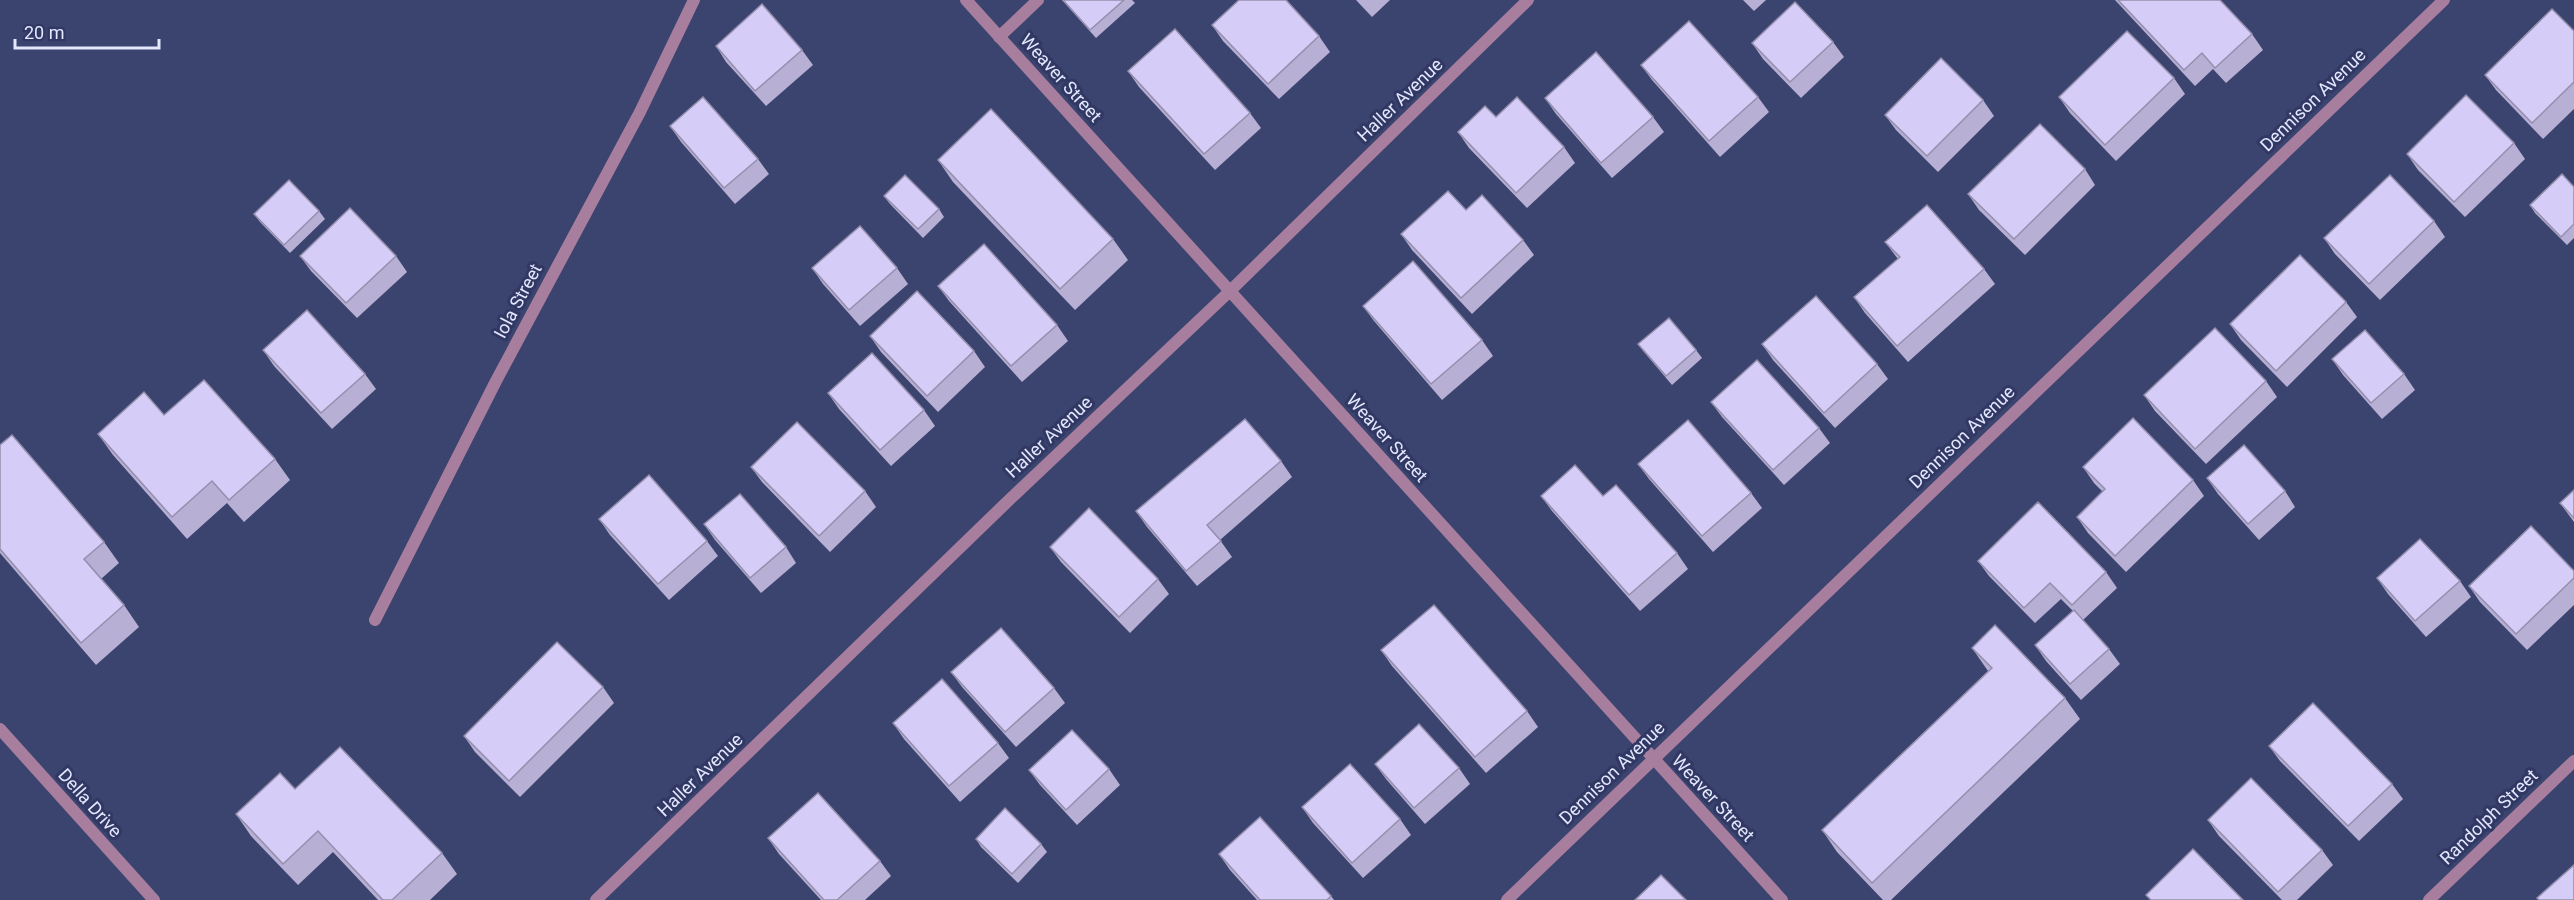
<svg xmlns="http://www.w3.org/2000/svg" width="2574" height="900" font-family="Roboto,sans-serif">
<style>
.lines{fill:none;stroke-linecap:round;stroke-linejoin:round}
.service{stroke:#a87e9e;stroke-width:12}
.minor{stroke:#a87e9e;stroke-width:12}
.wall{fill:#b7afd4}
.building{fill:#d5ccf7;stroke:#958fad;stroke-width:1.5}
.labels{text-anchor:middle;stroke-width:6;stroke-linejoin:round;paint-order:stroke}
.street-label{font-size:18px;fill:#e3e8fe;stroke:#313863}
</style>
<rect width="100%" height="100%" fill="#3b436f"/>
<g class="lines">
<path class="service" d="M999 37 1038 0"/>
<g class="minor">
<path d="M966 0 1782 900"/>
<path d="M375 620 496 381 640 112 694 0"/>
<path d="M0 729 154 900"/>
<path d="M596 900 1007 502 1230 291 1528 0"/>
<path d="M1507 900 2444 0"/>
<path d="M2429 900 2574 761"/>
</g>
</g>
<g class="wall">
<path d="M1062 0H1132L1135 3 1096 38Z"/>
<path d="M1356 0H1390L1372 17Z"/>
<path d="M1743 0H1766L1754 11Z"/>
<path d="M2115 0H2220L2252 34 2263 50 2226 83 2213 69 2195 86Z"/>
<path d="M1212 25 1319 36 1330 52 1279 99 1223 41Z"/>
<path d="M2574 31V109L2543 139 2496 90 2485 75Z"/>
<path d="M1833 42 1844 57 1801 98 1763 59 1752 43Z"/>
<path d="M716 46 802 50 813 65 766 106 726 62Z"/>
<path d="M1641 65 1758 97 1769 112 1720 157 1652 80Z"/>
<path d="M1128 71 1250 113 1261 128 1215 170 1139 87Z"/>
<path d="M2174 78 2185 94 2116 161 2070 113 2059 97Z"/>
<path d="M1545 98 1653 117 1664 132 1612 178 1556 114Z"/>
<path d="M1983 100 1994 116 1938 172 1896 130 1885 115Z"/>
<path d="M1496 117 1564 147 1575 163 1527 208 1469 148 1458 132Z"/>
<path d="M670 126 758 159 769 174 735 204 681 142Z"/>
<path d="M2514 143 2525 159 2465 217 2418 170 2407 154Z"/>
<path d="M938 160 1113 239 1128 260 1075 310 953 182Z"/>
<path d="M2085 169 2095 185 2025 255 1979 210 1968 194Z"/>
<path d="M2574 187V238L2567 245 2535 213 2530 205Z"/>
<path d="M884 196 939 209 944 217 923 238 890 204Z"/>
<path d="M1466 210 1523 240 1534 255 1472 314 1412 250 1401 234Z"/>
<path d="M319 211 325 219 290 253 260 222 254 214Z"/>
<path d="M2434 221 2445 237 2380 300 2335 254 2324 238Z"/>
<path d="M1885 242 1984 269 1995 284 1908 362 1865 313 1854 297 1898 259Z"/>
<path d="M300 256H396L407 272 357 318 311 271Z"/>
<path d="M812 268H897L908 284 860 326 823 284Z"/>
<path d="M938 286 1057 325 1068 341 1022 382 949 301Z"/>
<path d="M2346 302 2357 317 2287 387 2241 340 2230 324Z"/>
<path d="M1363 306 1482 340 1493 356 1442 400 1374 321Z"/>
<path d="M870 336 974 351 985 367 938 412 881 352Z"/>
<path d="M1638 344 1696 350 1702 358 1672 385 1644 352Z"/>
<path d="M1762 344 1877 364 1888 379 1835 428 1773 360Z"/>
<path d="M263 350 365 374 376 389 332 429 274 366Z"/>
<path d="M2332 359 2404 374 2415 390 2382 419 2343 375Z"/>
<path d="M2266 381 2277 397 2206 464 2155 411 2144 395Z"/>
<path d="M828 393 924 410 935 426 891 466 839 409Z"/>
<path d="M1711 402 1819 428 1830 443 1784 485 1722 417Z"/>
<path d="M164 415 275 459 290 480 244 522 227 503 187 539 113 455 98 434Z"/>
<path d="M0 445 104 542 119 563 101 579 124 605 139 627 96 665 0 553Z"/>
<path d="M1281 461 1292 477 1220 540 1232 557 1197 586 1147 527 1136 511Z"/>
<path d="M1638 464 1751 493 1762 508 1713 552 1649 479Z"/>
<path d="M751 467 865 491 876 507 830 552 762 482Z"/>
<path d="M2083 467 2193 480 2204 496 2126 572 2088 533 2077 517 2103 492 2094 483Z"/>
<path d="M2207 478 2285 491 2295 507 2259 540 2218 494Z"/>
<path d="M2574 490V522L2560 503Z"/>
<path d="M1541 496H1603L1677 553 1688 569 1640 611 1552 511Z"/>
<path d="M599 519 707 541 718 556 669 600 610 535Z"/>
<path d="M704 524 786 547 796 563 761 593 715 540Z"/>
<path d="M1050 547 1158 579 1169 594 1130 633 1061 562Z"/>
<path d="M1978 561 2106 572 2117 588 2083 620 2109 649 2120 664 2081 700 2046 661 2035 645 2073 611 2061 599 2035 623 1989 576Z"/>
<path d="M2574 571V605L2527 650 2480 602 2469 586Z"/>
<path d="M2377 578 2460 581 2471 597 2426 637 2388 594Z"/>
<path d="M1972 648 2065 698 2080 719 1891 900H1883L1837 852 1822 830 1988 671Z"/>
<path d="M1381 650 1527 711 1538 727 1486 773 1392 666Z"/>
<path d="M951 672 1054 688 1065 703 1016 747 962 687Z"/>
<path d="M603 687 614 703 520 797 475 752 464 736Z"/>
<path d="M893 723 998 743 1009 758 960 802 904 739Z"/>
<path d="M2269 746 2392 784 2403 799 2359 841 2280 761Z"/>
<path d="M1375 764 1459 768 1470 784 1425 824 1386 779Z"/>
<path d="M1109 769 1120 785 1077 825 1040 785 1029 770Z"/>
<path d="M295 789 442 853 457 874 430 900H378L333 852 298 885 251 836 236 814Z"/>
<path d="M1302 807 1400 819 1411 835 1363 878 1313 823Z"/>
<path d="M2208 820 2322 850 2333 865 2297 900H2282L2219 836Z"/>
<path d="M768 838 880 861 891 876 865 900H821L779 854Z"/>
<path d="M976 839 1041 844 1047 852 1018 883 981 847Z"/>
<path d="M1219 854 1331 896 1334 900H1257L1230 870Z"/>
</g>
<g class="building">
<path d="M1063 0H1124L1090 30Z"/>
<path d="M1239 0H1286L1319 36 1268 84 1212 25Z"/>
<path d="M2118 0H2220L2252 34 2215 68 2202 53 2184 70Z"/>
<path d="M1795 2 1833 42 1790 82 1752 43Z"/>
<path d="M762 4 802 50 755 91 716 46Z"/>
<path d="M2552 9 2574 31V82L2532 123 2485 75Z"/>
<path d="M1689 21 1758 97 1709 141 1641 65Z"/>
<path d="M1175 29 1250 113 1204 154 1128 71Z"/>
<path d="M2127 31 2174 78 2105 145 2059 97Z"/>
<path d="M1596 52 1653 117 1601 163 1545 98Z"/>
<path d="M1941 58 1983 100 1927 156 1885 115Z"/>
<path d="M2466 95 2514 143 2454 202 2407 154Z"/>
<path d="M703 97 758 159 724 188 670 126Z"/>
<path d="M1517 97 1564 147 1516 193 1458 132 1485 106 1496 117Z"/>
<path d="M991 109 1113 239 1060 289 938 160Z"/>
<path d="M2040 124 2085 169 2014 239 1968 194Z"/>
<path d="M2562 174 2574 187V224L2561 237 2530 205Z"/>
<path d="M905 175 939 209 918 229 884 196Z"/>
<path d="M2390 175 2434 221 2369 284 2324 238Z"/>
<path d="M289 180 319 211 284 245 254 214Z"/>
<path d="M1448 191 1466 210 1482 195 1523 240 1461 298 1401 234Z"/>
<path d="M1927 205 1984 269 1897 346 1854 297 1900 257 1885 242Z"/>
<path d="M350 208 396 256 346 303 300 256Z"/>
<path d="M860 226 897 268 849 310 812 268Z"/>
<path d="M984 244 1057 325 1011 366 938 286Z"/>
<path d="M2300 255 2346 302 2276 371 2230 324Z"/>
<path d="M1413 261 1482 340 1431 384 1363 306Z"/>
<path d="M917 291 974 351 927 396 870 336Z"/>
<path d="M1816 296 1877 364 1824 413 1762 344Z"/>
<path d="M307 310 365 374 321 413 263 350Z"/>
<path d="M1669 318 1696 350 1666 376 1638 344Z"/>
<path d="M2215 328 2266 381 2195 449 2144 395Z"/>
<path d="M2365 330 2404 374 2371 403 2332 359Z"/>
<path d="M872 353 924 410 880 450 828 393Z"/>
<path d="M1757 360 1819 428 1773 470 1711 402Z"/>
<path d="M204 380 275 459 229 500 212 481 172 517 98 434 144 392 164 415Z"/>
<path d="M2133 418 2193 480 2115 556 2077 517 2105 489 2083 467Z"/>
<path d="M1245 419 1281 461 1207 525 1221 541 1186 571 1136 511Z"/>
<path d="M1688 420 1751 493 1702 536 1638 464Z"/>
<path d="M797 422 865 491 819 536 751 467Z"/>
<path d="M12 435 104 542 84 559 124 605 81 643 0 549V445Z"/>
<path d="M2244 445 2285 491 2248 524 2207 478Z"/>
<path d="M1575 465 1603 496 1616 485 1677 553 1629 595 1541 496Z"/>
<path d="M649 475 707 541 658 584 599 519Z"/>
<path d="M2574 490V518L2560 503Z"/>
<path d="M740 494 786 547 750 578 704 524Z"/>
<path d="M2038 502 2106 572 2072 605 2050 583 2024 608 1978 561Z"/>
<path d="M1089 508 1158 579 1119 617 1050 547Z"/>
<path d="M2531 526 2574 571V578L2516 634 2469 586Z"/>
<path d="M2420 539 2460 581 2415 621 2377 578Z"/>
<path d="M1434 605 1527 711 1475 757 1381 650Z"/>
<path d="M2074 610 2109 649 2070 684 2035 645Z"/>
<path d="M1995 625 2065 698 1872 883 1822 830 1992 668 1972 648Z"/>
<path d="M1001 628 1054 688 1005 732 951 672Z"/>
<path d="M557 642 603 687 509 781 464 736Z"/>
<path d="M942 679 998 743 949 786 893 723Z"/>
<path d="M2313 703 2392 784 2348 826 2269 746Z"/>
<path d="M1419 724 1459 768 1414 808 1375 764Z"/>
<path d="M1072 730 1109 769 1066 810 1029 770Z"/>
<path d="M340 747 442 853 392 900H383L318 831 283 864 236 814 280 773 295 789Z"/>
<path d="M1350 764 1400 819 1352 863 1302 807Z"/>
<path d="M2251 778 2322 850 2278 892 2208 820Z"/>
<path d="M818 793 880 861 837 900H824L768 838Z"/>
<path d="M1005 808 1041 844 1012 874 976 839Z"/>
<path d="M1260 817 1331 896 1327 900H1260L1219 854Z"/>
<path d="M2193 849 2243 900H2151L2146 895Z"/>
<path d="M2574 865V900H2539L2537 898Z"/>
<path d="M1661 875 1686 900H1635Z"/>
</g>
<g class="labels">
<g class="street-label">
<text transform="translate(1061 78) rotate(48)" y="6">Weaver Street</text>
<text transform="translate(1400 100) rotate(-44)" y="6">Haller Avenue</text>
<text transform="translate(2313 100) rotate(-44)" y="6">Dennison Avenue</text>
<text transform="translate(518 301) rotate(-62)" y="6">Iola Street</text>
<text transform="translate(1049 437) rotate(-43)" y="6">Haller Avenue</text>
<text transform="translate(1962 437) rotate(-44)" y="6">Dennison Avenue</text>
<text transform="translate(1387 438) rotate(48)" y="6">Weaver Street</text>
<text transform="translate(1612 773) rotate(-44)" y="6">Dennison Avenue</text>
<text transform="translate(700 775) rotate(-44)" y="6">Haller Avenue</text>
<text transform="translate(1713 798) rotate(47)" y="6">Weaver Street</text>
<text transform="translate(90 803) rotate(48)" y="6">Della Drive</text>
<text transform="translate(2489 817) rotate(-44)" y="6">Randolph Street</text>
</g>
</g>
<path d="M15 39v9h144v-9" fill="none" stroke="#e3e8fe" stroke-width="3"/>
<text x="24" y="39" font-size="18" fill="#e3e8fe" stroke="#313863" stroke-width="4.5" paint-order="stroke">20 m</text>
</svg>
